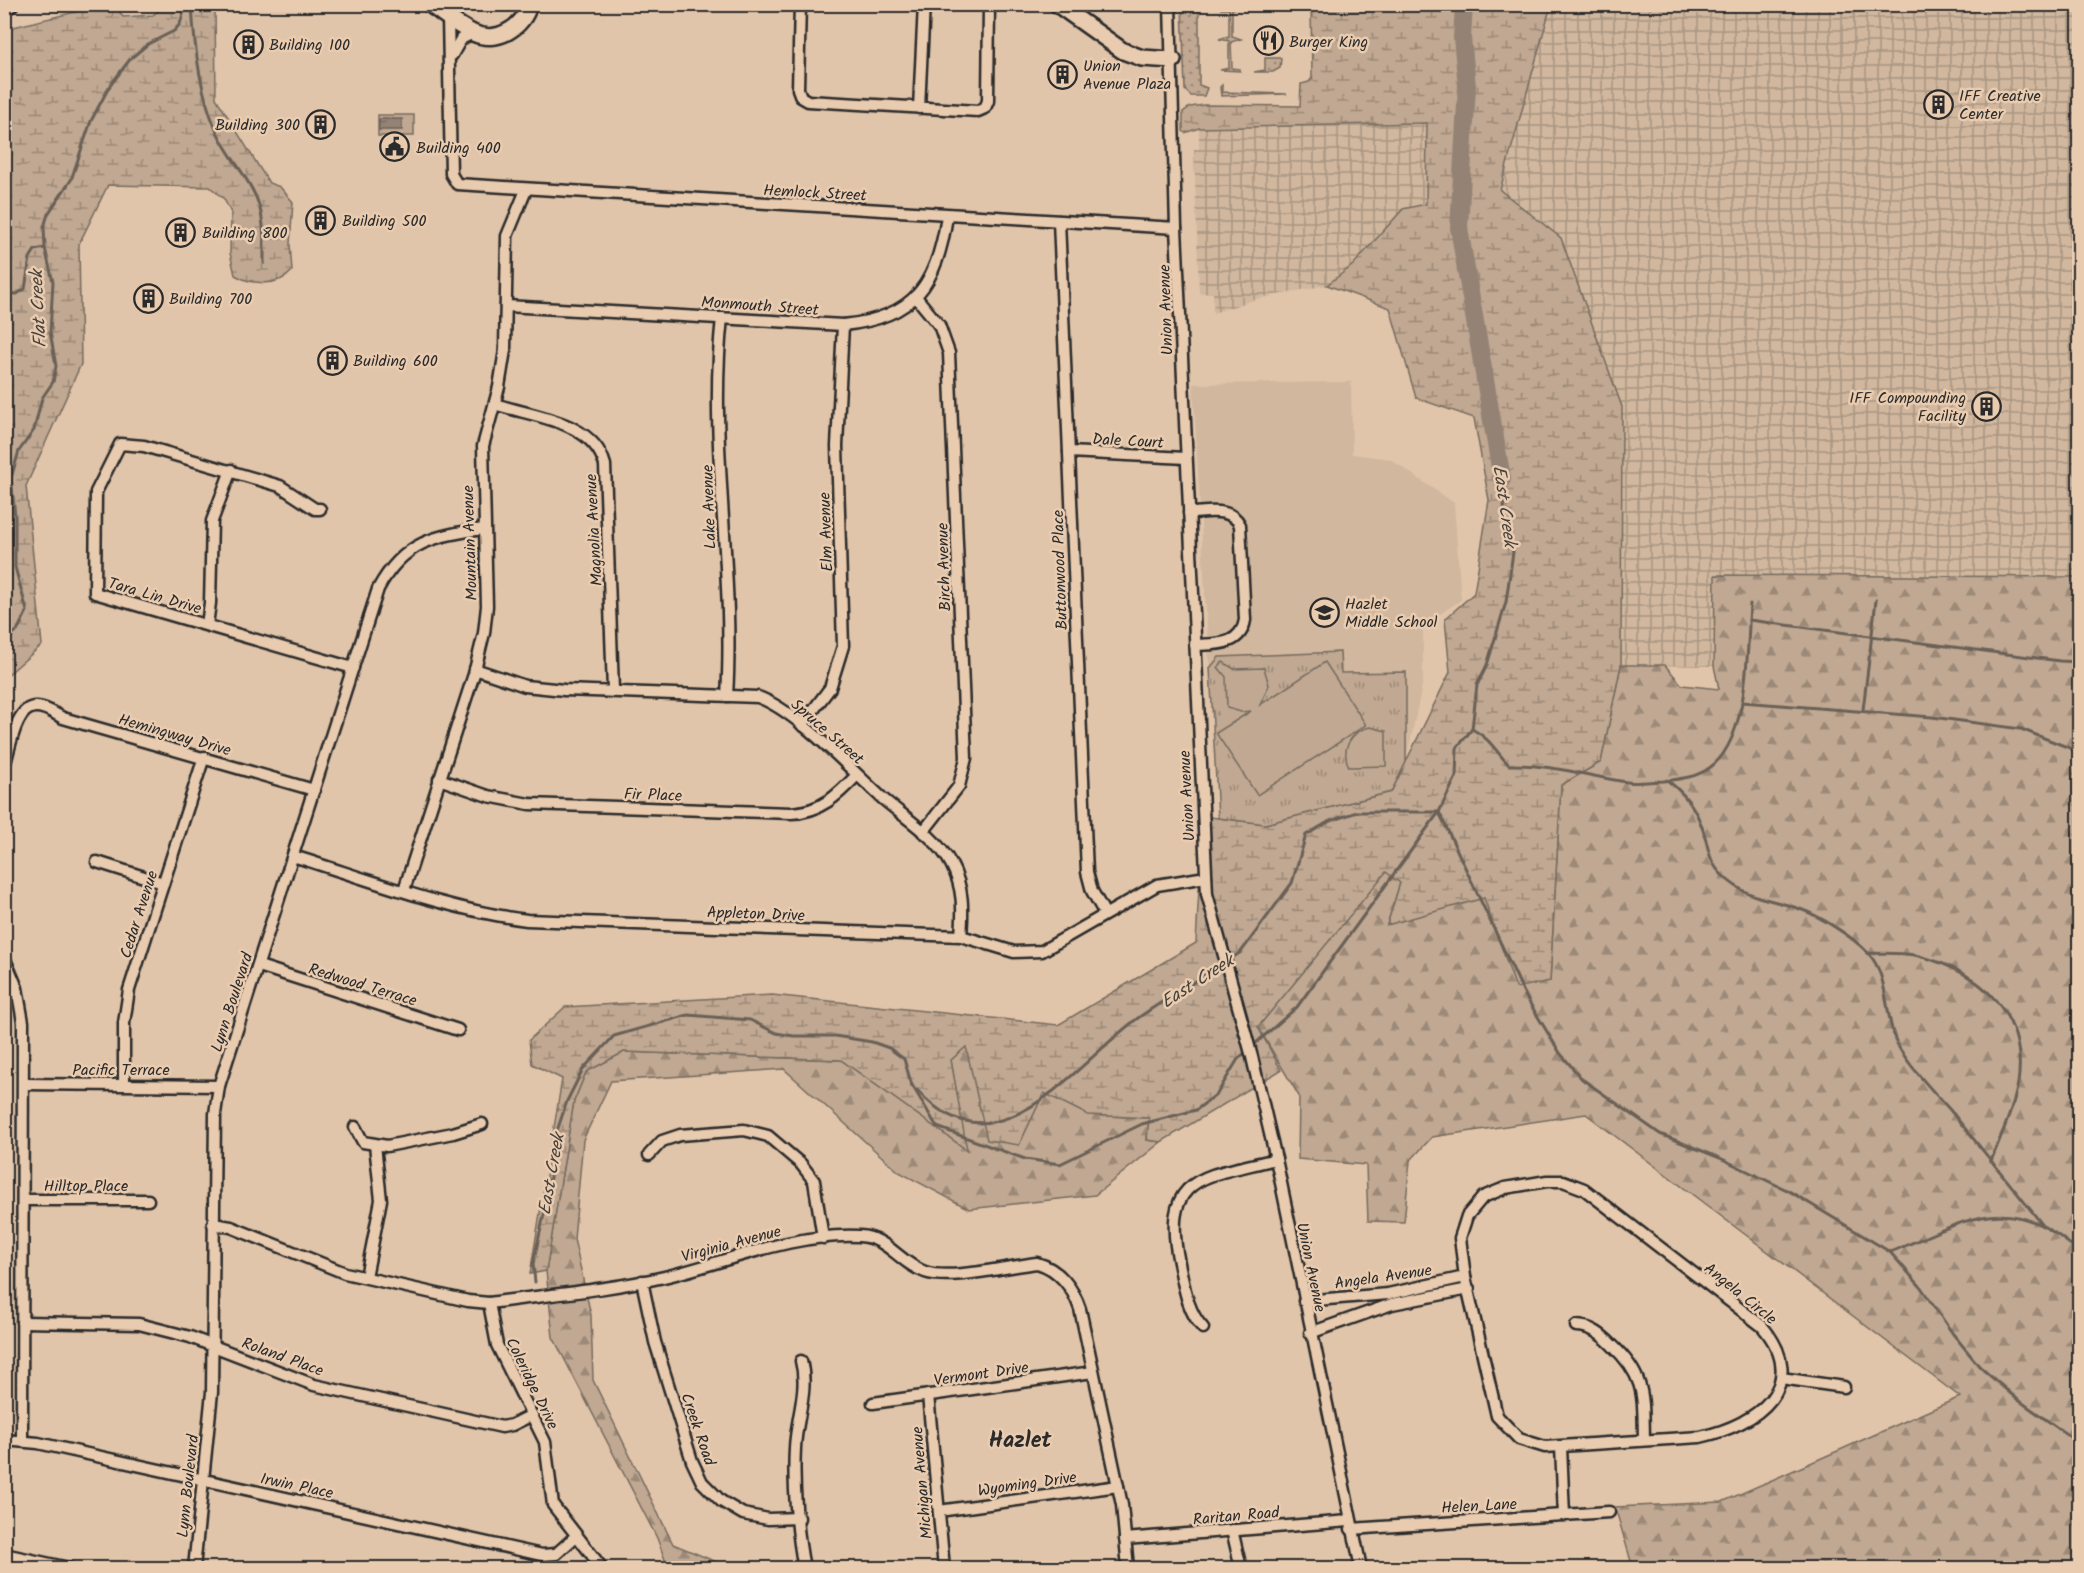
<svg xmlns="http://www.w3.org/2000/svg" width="2084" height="1573" font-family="Kalam,sans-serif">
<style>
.built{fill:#d0b79e}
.industrial{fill:url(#industrial-grid)}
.grass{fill:url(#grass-dots);stroke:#766a5e;stroke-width:1.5}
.forest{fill:url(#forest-firs);stroke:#766a5e;stroke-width:1.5}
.wetland{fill:url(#wetland-marsh);stroke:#766a5e;stroke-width:1.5}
.park{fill:url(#park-tufts);stroke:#766a5e;stroke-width:1.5}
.pitch{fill:#c0a892;stroke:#766a5e;stroke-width:1.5}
.water{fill:url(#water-ripples);stroke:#6a6057;stroke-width:1.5}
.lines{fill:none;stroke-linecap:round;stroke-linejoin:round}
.stream{stroke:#6a6057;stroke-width:3}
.river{stroke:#948374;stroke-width:18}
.minor-casing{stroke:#2b2b2b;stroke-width:15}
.highway-casing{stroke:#2b2b2b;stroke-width:20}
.minor{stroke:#e9cbaf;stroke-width:10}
.highway{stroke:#e9cbaf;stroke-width:15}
.labels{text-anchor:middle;stroke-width:5;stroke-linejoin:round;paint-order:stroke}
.poi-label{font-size:16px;fill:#2b2b2b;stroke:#e9cbaf;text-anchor:start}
.street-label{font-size:16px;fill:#2b2b2b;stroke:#e9cbaf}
.water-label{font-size:18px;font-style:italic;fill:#45413d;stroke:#e9cbaf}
.district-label{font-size:22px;font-weight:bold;fill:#2b2b2b;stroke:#e9cbaf}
</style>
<defs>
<pattern id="industrial-grid" width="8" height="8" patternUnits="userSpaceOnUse" patternTransform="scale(1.5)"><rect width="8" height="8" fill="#d0b79e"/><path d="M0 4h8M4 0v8" fill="none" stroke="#a99581"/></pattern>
<pattern id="grass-dots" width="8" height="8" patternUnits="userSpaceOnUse" patternTransform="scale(1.5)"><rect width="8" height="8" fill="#c0a892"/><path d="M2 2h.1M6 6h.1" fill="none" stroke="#9c8977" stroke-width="1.8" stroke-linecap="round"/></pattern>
<pattern id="forest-firs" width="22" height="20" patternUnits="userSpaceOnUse" patternTransform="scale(1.5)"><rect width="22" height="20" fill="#c0a892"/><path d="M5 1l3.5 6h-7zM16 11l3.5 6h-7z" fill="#9c8977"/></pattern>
<pattern id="wetland-marsh" width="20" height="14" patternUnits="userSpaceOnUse" patternTransform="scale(1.5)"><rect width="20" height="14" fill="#c0a892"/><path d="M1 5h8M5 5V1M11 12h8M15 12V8" fill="none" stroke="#9c8977"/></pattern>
<pattern id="park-tufts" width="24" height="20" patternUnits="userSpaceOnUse" patternTransform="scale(1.5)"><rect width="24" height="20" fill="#c0a892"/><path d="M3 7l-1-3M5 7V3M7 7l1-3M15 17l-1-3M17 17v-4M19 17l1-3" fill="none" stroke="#9c8977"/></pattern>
<pattern id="water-ripples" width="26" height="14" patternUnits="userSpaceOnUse" patternTransform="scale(1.5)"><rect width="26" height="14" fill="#948374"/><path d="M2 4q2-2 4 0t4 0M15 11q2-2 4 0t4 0" fill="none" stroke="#796b5f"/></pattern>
</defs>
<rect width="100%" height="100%" fill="#e1c5aa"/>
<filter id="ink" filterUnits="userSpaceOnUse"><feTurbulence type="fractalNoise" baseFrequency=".0167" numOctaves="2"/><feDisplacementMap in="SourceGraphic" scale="12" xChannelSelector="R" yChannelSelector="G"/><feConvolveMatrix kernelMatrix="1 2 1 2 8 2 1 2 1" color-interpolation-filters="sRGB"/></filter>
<g filter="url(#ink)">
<path class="built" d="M1351 382 1352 454 1390 459 1454 503 1461 600 1423 625V681L1406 762 1391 792 1218 818 1193 384Z"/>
<g class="industrial">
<path d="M1551 5H2079V577L1715 575 1714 666 1621 665 1622 407 1500 190Z"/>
<path d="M1427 123 1426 204 1403 209 1353 265 1327 285 1257 299 1213 313V293H1199L1194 149H1199V128Z"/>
</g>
<g class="grass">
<path d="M1182 5H1199V85L1207 88 1204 96H1191L1185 90Z"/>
<path d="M1221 6 1241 7 1232 9V36L1241 39 1231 42 1232 68 1240 69V71L1220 70 1229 68V41L1219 39 1229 36V9H1221Z"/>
<path d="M1265 58H1281L1280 68 1273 72H1254L1265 70Z"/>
<path d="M1222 85V92L1287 94 1221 96 1220 87Z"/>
</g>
<g class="forest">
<path d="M1715 575 2079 577V1568H1633L1615 1507 1722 1502 1960 1397 1586 1114 1432 1137 1410 1161 1404 1222 1368 1221 1366 1165 1298 1159 1299 1096 1258 1027 1386 871 1400 883 1387 925 1484 897 1516 987 1550 981 1561 785 1601 762 1621 665H1665L1682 685 1719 689 1714 666Z"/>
<path d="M966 1046 1019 1145 1044 1092 1088 1115 1149 1118 1147 1140 1161 1142 1095 1195 969 1209 899 1172 784 1069 611 1081 583 1140 574 1239 591 1315 593 1380 673 1544 731 1568H668L657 1538 553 1337 546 1271 574 1101 586 1072 624 1052 841 1060 966 1149 951 1060Z"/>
</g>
<g class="wetland">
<path d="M108 4 115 5 123 17 153 15 165 5H215L216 98 269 183 280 187 293 202 290 244 292 271C279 287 252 285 235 275L230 253 231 213 224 199 210 187 108 185 79 244 81 364 26 486 42 645 5 677V29Z"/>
<path d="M1311 5H1551L1500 190 1561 238 1622 407 1621 665 1601 762 1561 785 1550 981 1516 988 1484 898 1387 925 1400 883 1386 872 1258 1027 1281 1070 1161 1142 1147 1140 1149 1118 1088 1115 1044 1093 1019 1145 987 1140 966 1047 951 1060 967 1150 841 1060 624 1052 586 1072 574 1101 546 1271 530 1274 562 1079 532 1064 529 1040 565 1007 772 995 1058 1025 1196 943 1203 816 1265 824 1391 792 1450 672 1445 619 1474 593 1489 500 1474 418 1416 398 1390 308 1327 285 1353 265 1403 209 1426 204 1427 123 1199 128 1185 133 1183 131V112L1190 107 1204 105 1300 106 1301 84 1309 82 1312 78Z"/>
</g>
<path class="park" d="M1340 652 1341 673 1406 672V762L1391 792 1265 824 1218 818 1210 668 1219 657Z"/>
<g class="pitch">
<rect x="378" y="115" width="36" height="21"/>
<path d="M1223 662 1234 669 1264 668 1269 685 1260 705 1325 662 1366 725 1257 795 1216 733 1251 711 1241 712 1227 708 1226 677 1218 667Z"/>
<path d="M1370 727 1386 731V766L1349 767C1340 749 1351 731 1370 727Z"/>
</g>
<rect class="water" x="379" y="119" width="23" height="11"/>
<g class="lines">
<g class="stream">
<path d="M192 4C194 45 199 89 215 127 224 150 242 169 253 191 265 212 264 239 264 263"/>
<path d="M4 293 17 294 25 289 30 258 35 250 45 248"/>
<path d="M1749 620 2060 661 2080 662"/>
<path d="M4 639 17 631 27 611 15 567V516L11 478 19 451 34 430 42 398 53 382 56 366 50 332 53 282 45 248 44 227 48 214 71 180 91 121 109 87 131 58 148 44 174 31 180 24 186 4"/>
<path d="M1742 702 1932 717 2021 729 2080 752"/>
<path d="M1863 710 1876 600"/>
<path d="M1472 729C1491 739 1495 751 1509 765 1549 764 1588 776 1627 782 1639 784 1652 781 1664 781 1679 779 1694 778 1708 769 1750 741 1747 649 1750 604"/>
<path d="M1667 780C1685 794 1696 808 1703 830 1709 848 1708 861 1722 875 1750 901 1767 897 1800 909 1820 916 1853 937 1868 953 1892 978 1882 1025 1903 1054 1916 1074 1934 1092 1950 1110 1980 1147 2011 1185 2041 1223"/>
<path d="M1868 953C1884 954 1903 952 1919 956 1980 972 2028 1014 2018 1083 2013 1110 2001 1136 1991 1161"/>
<path d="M1229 960 1241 952 1292 883 1306 835 1330 821 1357 812H1439L1456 777 1457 748 1472 729 1477 685 1487 665 1506 602 1513 552 1506 528 1502 479"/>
<path d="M912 1085 937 1127 1025 1159 1060 1164 1142 1124 1196 1110 1217 1094 1238 1059 1297 1007 1439 812 1526 997 1560 1053 1582 1079 1660 1134 1720 1158 1789 1191 1890 1252 1920 1286 1953 1334 1980 1367 2017 1399 2080 1444"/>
<path d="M917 1090C997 1179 1074 1065 1138 1018 1165 999 1195 982 1223 964"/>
<path d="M1890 1252C1968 1221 2008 1187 2080 1253"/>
<path d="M535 1282 533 1264 547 1201 555 1137 567 1101 583 1069 614 1036 688 1015 750 1020 776 1033 794 1036H835L872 1042 889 1048 904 1059 912 1086"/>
</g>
<path class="river" d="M1464 4 1462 38 1467 86 1459 228 1502 479"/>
<defs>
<g id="minor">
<path d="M800 4 798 89 801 97 808 101 978 111 985 108 988 101 989 4"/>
<path d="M1170 4 1176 228 1207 894 1252 1057 1276 1159 1361 1568"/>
<path d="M448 17 451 174 457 184 1176 228"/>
<path d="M452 55 461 39 473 33"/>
<path d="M919 108 924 4"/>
<path d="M1059 221 1087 872 1092 891 1105 914"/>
<path d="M916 297 939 325 949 353 966 758 959 786 923 832"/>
<path d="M506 306 843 325C915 318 937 284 947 216"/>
<path d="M722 318C708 442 735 570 727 696"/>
<path d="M495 404C533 417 593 420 605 465L613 690"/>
<path d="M1069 452 1186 458"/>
<path d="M320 509H315L280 486 144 446 120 444 96 492 95 593 353 668"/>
<path d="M1189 513C1206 513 1231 506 1240 525L1245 620C1241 646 1216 644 1195 645"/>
<path d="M207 625 210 603 212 521 231 470"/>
<path d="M475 669 525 686 564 690 758 697C797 711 850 769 882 798 905 818 937 837 951 864 964 888 963 910 961 936"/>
<path d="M802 725 830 688 843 646 837 446 843 325"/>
<path d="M4 766C10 750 15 705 37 707 46 707 55 714 63 718L314 790"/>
<path d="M439 779 488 796 529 804 791 813C821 812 838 795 857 775"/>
<path d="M293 856C370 880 447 910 527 920L961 936 1014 952 1042 951 1157 885 1206 877"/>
<path d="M97 862 163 883"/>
<path d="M404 890 474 674 484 633 487 606 483 446 499 387 505 350 507 236 526 190"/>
<path d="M4 957 17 988 23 1022 22 1440"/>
<path d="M259 966 458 1030"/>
<path d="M24 1084 219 1086"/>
<path d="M124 1084V1023L129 990 204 757"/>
<path d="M355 1127 363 1142 387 1146 453 1133 482 1124"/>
<path d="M649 1155 662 1141 680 1135 744 1130 768 1136 801 1164 814 1181 823 1238"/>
<path d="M1547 1181H1563L1584 1189 1762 1326C1812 1385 1757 1425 1700 1437L1545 1447 1519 1439 1497 1416 1465 1277 1460 1238 1467 1216 1483 1197 1505 1188Z"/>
<path d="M23 1200H148"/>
<path d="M213 1224 231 1227 345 1273 468 1301 489 1303C547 1295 607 1290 664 1277 729 1262 790 1233 859 1236 888 1237 899 1263 925 1272 949 1281 1010 1266 1037 1263 1059 1269 1073 1288 1080 1309L1122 1505 1128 1568"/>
<path d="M366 1277 381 1200 375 1145"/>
<path d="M642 1281 655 1342 692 1461 702 1482 721 1501 743 1514 768 1519 799 1518"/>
<path d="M1304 1301 1388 1294 1465 1277"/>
<path d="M489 1303 497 1345 545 1442 553 1505 602 1568"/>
<path d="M22 1322 139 1324 190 1337 314 1385 502 1427 512 1425 532 1415"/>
<path d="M1576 1326C1591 1326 1602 1335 1612 1345 1646 1377 1643 1396 1644 1440"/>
<path d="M1203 1328C1187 1311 1184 1286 1179 1263 1160 1173 1206 1177 1276 1159"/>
<path d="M1310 1333 1392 1304 1469 1289"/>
<path d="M801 1361C809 1390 796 1419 795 1448 793 1484 797 1533 804 1568"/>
<path d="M1781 1378 1844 1387"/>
<path d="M928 1395 944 1568"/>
<path d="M873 1403 1093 1372"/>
<path d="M4 1440 38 1443 542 1555 556 1554 576 1536"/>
<path d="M1561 1447 1564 1515"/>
<path d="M939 1511 1118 1486"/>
<path d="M1351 1529 1609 1512"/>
<path d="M1232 1530 1241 1568"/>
<path d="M1125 1539 1349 1521"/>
<path d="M4 1554 69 1568"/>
<path d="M194 1568 212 1392 215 1114 219 1086 378 589C403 542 435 535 484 529"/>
</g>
<g id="highway">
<path d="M429 4C444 14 458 26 473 33 496 44 524 28 529 4"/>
<path d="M1057 4 1123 51 1142 58 1173 60"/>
<path d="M4 6 10 4"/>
</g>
</defs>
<use href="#minor" class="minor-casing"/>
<use href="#highway" class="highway-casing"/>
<use href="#minor" class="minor"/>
<use href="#highway" class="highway"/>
</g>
</g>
<defs>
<symbol id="restaurant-ring" viewBox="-11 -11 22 22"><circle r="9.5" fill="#e9cbaf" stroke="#2b2b2b" stroke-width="1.5"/><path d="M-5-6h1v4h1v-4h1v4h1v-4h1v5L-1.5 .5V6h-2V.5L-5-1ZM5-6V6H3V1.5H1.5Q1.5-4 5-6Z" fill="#2b2b2b"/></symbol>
<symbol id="building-ring" viewBox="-11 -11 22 22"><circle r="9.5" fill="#e9cbaf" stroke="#2b2b2b" stroke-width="1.5"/><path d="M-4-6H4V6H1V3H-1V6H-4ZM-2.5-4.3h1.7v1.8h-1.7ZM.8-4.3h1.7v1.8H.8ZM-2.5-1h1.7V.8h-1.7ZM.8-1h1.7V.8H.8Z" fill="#2b2b2b"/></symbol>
<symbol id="civic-ring" viewBox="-11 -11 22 22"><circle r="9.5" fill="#e9cbaf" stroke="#2b2b2b" stroke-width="1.5"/><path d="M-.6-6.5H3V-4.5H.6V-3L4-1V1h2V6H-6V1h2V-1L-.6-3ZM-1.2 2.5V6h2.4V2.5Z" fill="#2b2b2b"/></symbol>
<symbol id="school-ring" viewBox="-11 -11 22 22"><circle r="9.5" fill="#e9cbaf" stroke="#2b2b2b" stroke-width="1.5"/><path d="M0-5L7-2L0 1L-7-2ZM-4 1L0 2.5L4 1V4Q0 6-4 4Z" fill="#2b2b2b"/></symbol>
</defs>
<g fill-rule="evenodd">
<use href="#restaurant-ring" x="1252" y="24" width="33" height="33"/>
<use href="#building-ring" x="232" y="28" width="33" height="33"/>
<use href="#building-ring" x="1046" y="58" width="33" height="33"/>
<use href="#building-ring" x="1922" y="88" width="33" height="33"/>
<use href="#building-ring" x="304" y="108" width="33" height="33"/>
<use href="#civic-ring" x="378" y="130" width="33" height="33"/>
<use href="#building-ring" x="304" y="204" width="33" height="33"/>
<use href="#building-ring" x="164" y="216" width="33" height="33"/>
<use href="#building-ring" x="132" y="282" width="33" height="33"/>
<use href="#building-ring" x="316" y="344" width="33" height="33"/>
<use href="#building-ring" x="1970" y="390" width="33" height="33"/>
<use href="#school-ring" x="1308" y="596" width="33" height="33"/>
</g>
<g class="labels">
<g class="poi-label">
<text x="1289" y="47">Burger King</text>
<text x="269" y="50">Building 100</text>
<text x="1083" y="71">Union<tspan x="1083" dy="18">Avenue Plaza</tspan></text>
<text x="1959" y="101">IFF Creative<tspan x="1959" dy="18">Center</tspan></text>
<text x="300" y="130" text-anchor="end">Building 300</text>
<text x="416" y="153">Building 400</text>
<text x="342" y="226">Building 500</text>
<text x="202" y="238">Building 800</text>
<text x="169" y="304">Building 700</text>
<text x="353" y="366">Building 600</text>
<text x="1966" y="403" text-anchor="end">IFF Compounding<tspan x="1966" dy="18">Facility</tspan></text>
<text x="1345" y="609">Hazlet<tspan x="1345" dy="18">Middle School</tspan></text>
</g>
<g class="street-label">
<text transform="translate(815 192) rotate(3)" y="6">Hemlock Street</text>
<text transform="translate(760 305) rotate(4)" y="6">Monmouth Street</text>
<text transform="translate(1165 310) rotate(-92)" y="6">Union Avenue</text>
<text transform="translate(1128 440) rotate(3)" y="6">Dale Court</text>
<text transform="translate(708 507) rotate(-92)" y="6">Lake Avenue</text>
<text transform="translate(593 530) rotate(-93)" y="6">Magnolia Avenue</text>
<text transform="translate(825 532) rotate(-92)" y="6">Elm Avenue</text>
<text transform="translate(469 543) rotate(-92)" y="6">Mountain Avenue</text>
<text transform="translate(943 567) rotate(-92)" y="6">Birch Avenue</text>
<text transform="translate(1059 570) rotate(-92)" y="6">Buttonwood Place</text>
<text transform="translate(155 595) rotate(16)" y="6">Tara Lin Drive</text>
<text transform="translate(828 731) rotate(41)" y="6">Spruce Street</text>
<text transform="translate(175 734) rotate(16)" y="6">Hemingway Drive</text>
<text transform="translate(653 794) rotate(2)" y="6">Fir Place</text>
<text transform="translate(1186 796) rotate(-93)" y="6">Union Avenue</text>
<text transform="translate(756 913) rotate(2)" y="6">Appleton Drive</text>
<text transform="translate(138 914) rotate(-72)" y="6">Cedar Avenue</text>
<text transform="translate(363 984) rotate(17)" y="6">Redwood Terrace</text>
<text transform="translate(231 1002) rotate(-72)" y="6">Lynn Boulevard</text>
<text x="121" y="1075">Pacific Terrace</text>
<text x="86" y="1191">Hilltop Place</text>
<text transform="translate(731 1243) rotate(-15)" y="6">Virginia Avenue</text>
<text transform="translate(1312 1267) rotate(78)" y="6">Union Avenue</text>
<text transform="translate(1383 1276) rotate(-8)" y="6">Angela Avenue</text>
<text transform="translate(1741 1293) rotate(39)" y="6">Angela Circle</text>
<text transform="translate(283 1356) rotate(20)" y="6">Roland Place</text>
<text transform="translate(981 1373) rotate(-8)" y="6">Vermont Drive</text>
<text transform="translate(533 1383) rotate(64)" y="6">Coleridge Drive</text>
<text transform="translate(699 1429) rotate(71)" y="6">Creek Road</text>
<text transform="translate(921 1483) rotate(-95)" y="6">Michigan Avenue</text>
<text transform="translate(1027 1483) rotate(-8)" y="6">Wyoming Drive</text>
<text transform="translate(297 1485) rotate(12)" y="6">Irwin Place</text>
<text transform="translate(187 1486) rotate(-84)" y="6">Lynn Boulevard</text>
<text transform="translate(1479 1505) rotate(-3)" y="6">Helen Lane</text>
<text transform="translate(1236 1515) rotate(-5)" y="6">Raritan Road</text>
</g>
<g class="water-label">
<text transform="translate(38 309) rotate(-93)" y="6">Flat Creek</text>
<text transform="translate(1505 506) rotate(82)" y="6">East Creek</text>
<text transform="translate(1197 981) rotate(-33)" y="6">East Creek</text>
<text transform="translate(551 1174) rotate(-80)" y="6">East Creek</text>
</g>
<g class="district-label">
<text x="1020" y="1447">Hazlet</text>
</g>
</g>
<rect width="2084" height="1573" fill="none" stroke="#e9cbaf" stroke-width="24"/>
<rect x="12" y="12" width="2060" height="1549" fill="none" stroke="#2b2b2b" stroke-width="2" filter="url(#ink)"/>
</svg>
